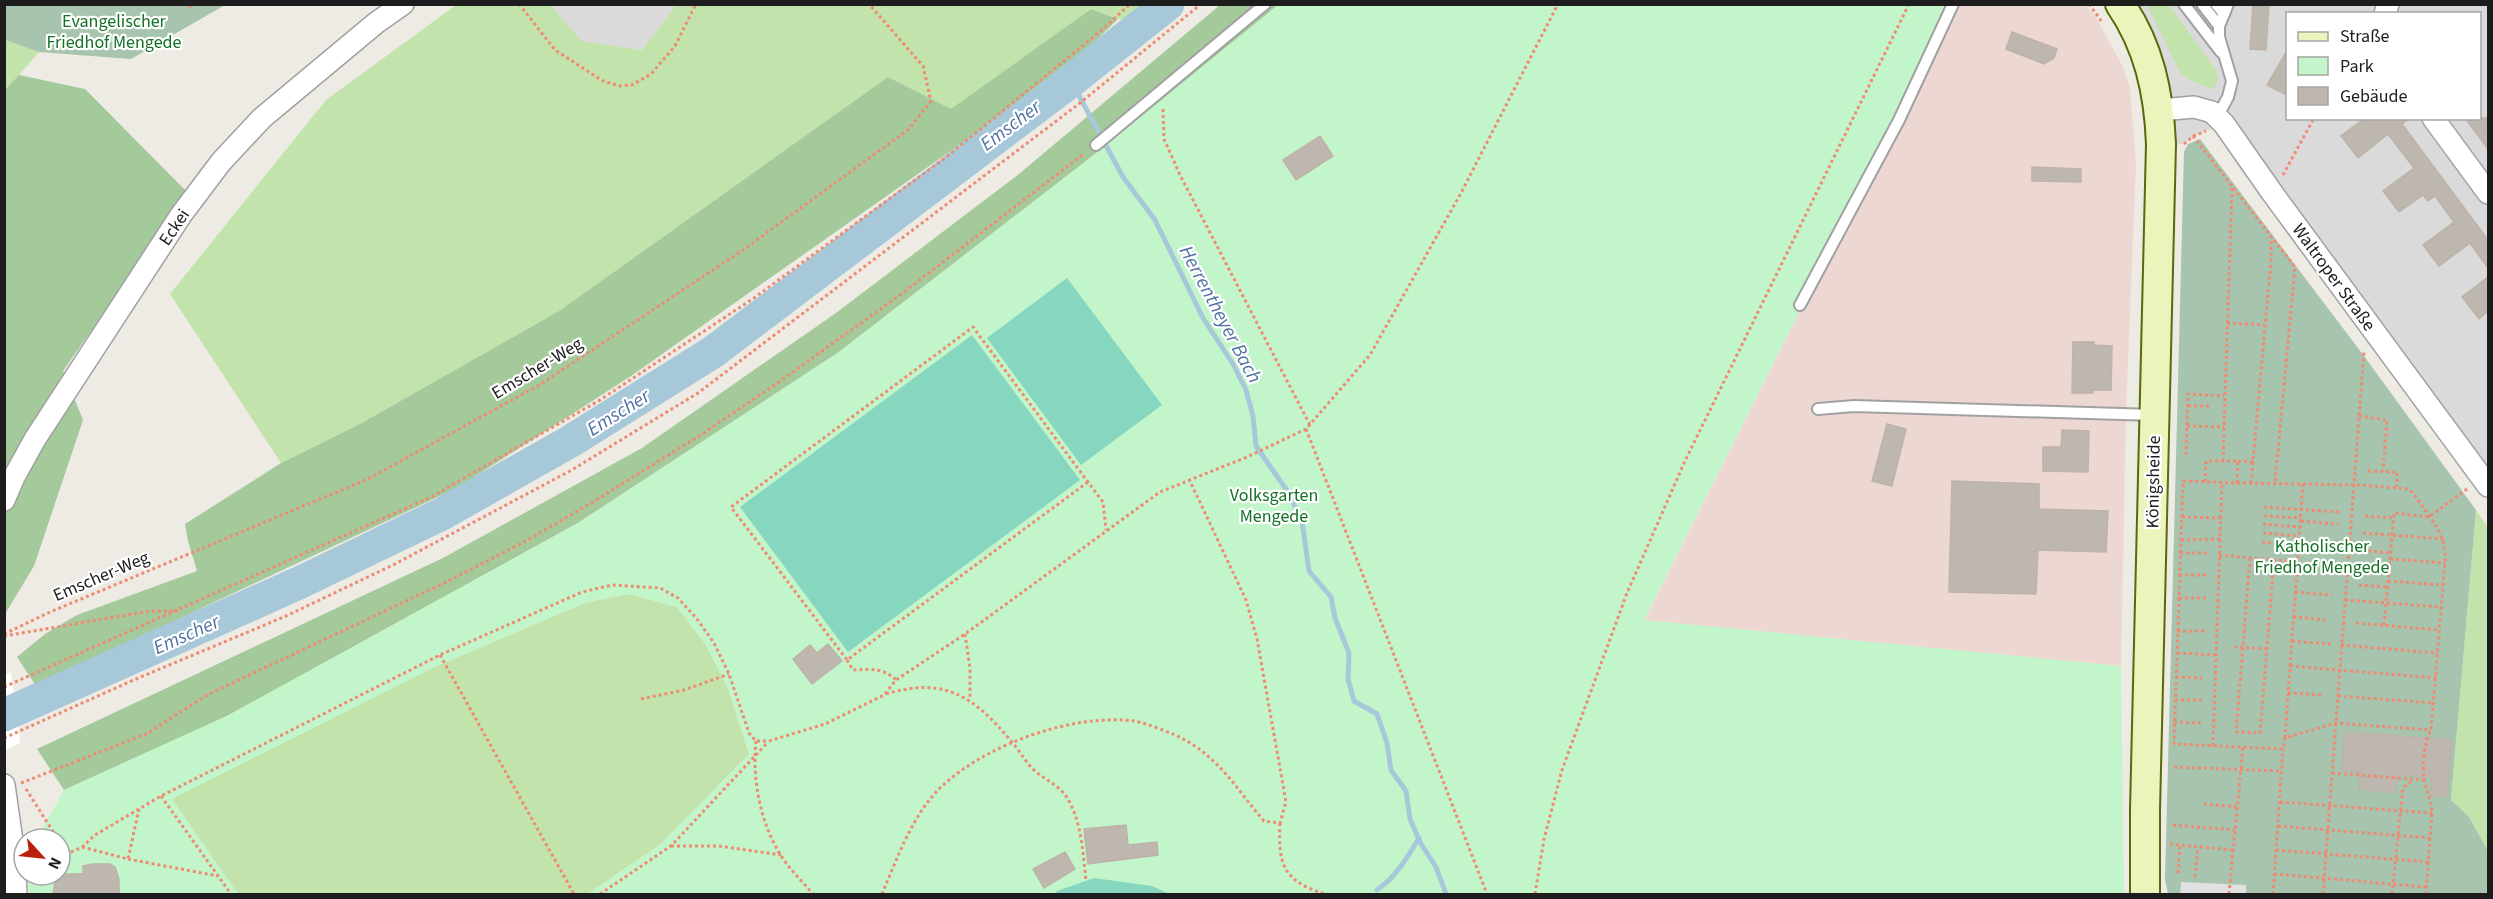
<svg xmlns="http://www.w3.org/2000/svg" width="2493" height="899" font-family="'Source Sans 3',sans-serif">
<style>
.residential{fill:#dbdada;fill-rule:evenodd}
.commercial{fill:#edd7d3}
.grass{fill:#c2e4ac}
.forest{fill:#a4c99b}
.cemetery{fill:#a6c4ae}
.park{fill:#c3f5cb}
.pitch{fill:#87d6bf}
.parking{fill:#e1e1e1}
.pier{fill:#fff}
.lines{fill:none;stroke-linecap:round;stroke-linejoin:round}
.stream{stroke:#a7c8d8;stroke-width:5}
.river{stroke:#a7c8d8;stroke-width:33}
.building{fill:#bdb7b0;stroke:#bdb3a7;stroke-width:1.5}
.service-casing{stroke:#a1a1a1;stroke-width:14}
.minor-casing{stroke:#a1a1a1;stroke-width:24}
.secondary-casing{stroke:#576a0d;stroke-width:32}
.path{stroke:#ee8b73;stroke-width:3;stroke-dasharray:3 3;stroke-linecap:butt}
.service{stroke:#fff;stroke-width:10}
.minor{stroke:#fff;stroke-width:21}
.secondary{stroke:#ebf4ba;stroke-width:28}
.labels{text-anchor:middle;stroke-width:4.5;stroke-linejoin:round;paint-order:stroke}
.park-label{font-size:18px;fill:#147125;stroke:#fff}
.street-label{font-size:18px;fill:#1d1d1d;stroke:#fff}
.water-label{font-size:20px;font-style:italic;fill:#5173a4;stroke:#fff}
</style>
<rect width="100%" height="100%" fill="#edebe3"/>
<g class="residential">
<path d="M551 5H676L642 50 581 41Z"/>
<path d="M2120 5H2488V486L2224 124 2193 136 2184 144H2161ZM2288 14H2480V118H2288Z"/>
</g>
<path class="commercial" d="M1954 5H2085L2094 14 2122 65 2130 87 2136 165 2126 411 2121 666 1644 621Z"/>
<g class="grass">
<path d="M456 5H551L581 41 642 50 676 5H1157L1134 24 1091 9 951 110 888 77 559 311 358 425 281 463 170 294 326 100Z"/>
<path d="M2147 5H2169L2216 70 2218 79 2213 90 2190 80 2181 74Z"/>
<path d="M5 40 39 52 5 91 4 40Z"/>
<path d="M2476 510 2488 528V851L2469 817 2451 800Z"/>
<path d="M630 594 677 607 706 645 728 688 749 754 661 844 588 894H238L171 799 432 668 587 602Z"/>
</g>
<g class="forest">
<path d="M1220 5H1278L1099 151 839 352 578 523 227 716 64 790 37 749 443 558 642 448 836 313 1019 174Z"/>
<path d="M1091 9 1118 19 1067 69 631 376 457 488 36 686 17 657 45 634 77 615 197 571 188 541 185 524 281 463 358 425 559 311 888 77 951 109Z"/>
<path d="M19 75 85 89 188 193 63 371 83 420 34 566 5 614 4 91Z"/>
</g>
<g class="cemetery">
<path d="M5 4H225V5L131 59 39 52 5 40Z"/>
<path d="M2200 139 2364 356 2476 510 2451 800 2469 817 2488 851V894H2168L2165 879 2184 152 2188 144Z"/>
</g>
<path class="park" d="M1278 5H1954L1644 620 2121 666 2124 894H1170L1152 886 1057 891 1054 894H588L661 844 749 754 728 688 706 645 677 607 630 594 587 602 432 668 172 799 238 894H29L28 875H60V839H37L64 790 227 716 578 523 839 352 1099 151Z"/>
<g class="pitch">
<path d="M1067 278 1162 405 1081 465 987 338Z"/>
<path d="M972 335 1080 480 848 652 740 507Z"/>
<path d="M1094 878 1152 886 1170 894H1054L1057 891Z"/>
</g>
<path class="parking" d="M2181 882 2246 885V894H2180Z"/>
<path class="pier" d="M11 672 20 743 5 750V675Z"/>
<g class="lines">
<g class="stream">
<path d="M1071 81 1123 177 1155 220 1203 318 1233 364 1246 390 1253 416 1256 446 1288 492 1302 521 1309 571 1331 597 1335 618 1349 653 1348 679 1354 701 1377 714 1387 743 1391 770 1406 791 1410 819 1421 844 1436 867 1446 894"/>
<path d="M1377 890C1396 877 1407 858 1419 838"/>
</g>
<path class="river" d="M4 715 301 582 442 514 571 441 713 352 1071 81 1168 4"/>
</g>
<g class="building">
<path d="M2253 4H2269L2266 50 2250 49Z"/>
<path d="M2012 32 2057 49 2054 58 2044 64 2006 49Z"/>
<path d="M2288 49V96L2267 85Z"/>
<path d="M2365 118H2409L2402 124 2488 240V268L2470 243 2439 266 2423 245 2454 222 2435 196 2428 201 2423 195 2399 212 2383 191 2414 168 2388 134 2358 158 2341 136Z"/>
<path d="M2465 118H2488V149L2479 137Z"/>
<path d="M1320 136 1333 156 1296 180 1283 160Z"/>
<path d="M2032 167 2081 169V182L2032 181Z"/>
<path d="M2488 277V311L2479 319 2462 297Z"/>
<path d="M2073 342H2094V345L2112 346 2111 390H2093V393H2072Z"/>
<path d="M1887 424 1906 429 1892 486 1872 481Z"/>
<path d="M2062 430 2089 431 2088 472 2043 471V447H2061Z"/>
<path d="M1952 481 2039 484V509L2108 511 2106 552 2038 550 2036 594 1949 592Z"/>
<path d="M828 644 842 661 812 684 793 659 810 645 817 653Z"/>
<path d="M2345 732 2452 740 2447 797 2430 795 2432 778 2397 775 2396 793 2359 789 2360 772 2342 771Z"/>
<path d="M1126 825 1128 845 1157 842 1158 855 1088 864 1084 829Z"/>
<path d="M1065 852 1075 869 1044 888 1033 869Z"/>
<path d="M92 864H110L115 867 119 879V894H53L56 876 60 874H83V866Z"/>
</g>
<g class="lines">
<defs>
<g id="service">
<path d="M2184 4 2221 52"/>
<path d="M2202 4 2219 26"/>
<path d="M2216 4 2224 14"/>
<path d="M2217 117 2228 97 2232 81 2219 37V26L2228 4"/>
<path d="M1096 145 1265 4"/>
<path d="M1800 305 1899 120 1953 4"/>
<path d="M1818 409 1854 406 2154 415"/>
</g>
<g id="minor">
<path d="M2385 14 2388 4"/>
<path d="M2160 110 2194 107 2212 112 2224 124 2273 194 2488 486"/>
<path d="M2433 118 2488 193"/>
<path d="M4 500 14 477 35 439 181 215 221 162 262 118 376 23 403 4"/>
<path d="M4 785 14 855 16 894"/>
</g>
<path id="secondary" d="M2120 4C2149 46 2159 93 2161 144L2145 810V894"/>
</defs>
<use href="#service" class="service-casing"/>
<use href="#minor" class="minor-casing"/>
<use href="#secondary" class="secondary-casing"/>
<g class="path">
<path d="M184 4 189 7 194 4"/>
<path d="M519 4 555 50 603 81 620 86 632 85 651 74 675 46 696 4"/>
<path d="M2089 4 2102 22"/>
<path d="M1163 109 1164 139 1180 175 1310 425"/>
<path d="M2193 136 2295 267 2275 483"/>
<path d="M2184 144 2193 136 2206 131"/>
<path d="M2283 175 2314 118"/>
<path d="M2227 323 2264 325"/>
<path d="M2188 406H2209"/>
<path d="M2359 416 2387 420 2383 471"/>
<path d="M2187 426 2224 427"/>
<path d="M1306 429 1487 894"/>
<path d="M2186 455 2188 394 2224 396"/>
<path d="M2223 461 2232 187"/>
<path d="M2238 461 2253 462"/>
<path d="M2368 471 2397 472V487"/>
<path d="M1088 482 847 660 731 507 973 327 1088 482 1103 502 1106 530"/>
<path d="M2205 482 2206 461H2238L2237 483 2183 481 2174 744 2283 749 2285 738 2336 723 2431 730"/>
<path d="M2237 483 2359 485 2407 489 2412 492C2427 514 2448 534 2445 563L2431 730C2424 741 2421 771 2425 783 2427 793 2431 800 2432 811L2426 894"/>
<path d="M2251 483 2271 261V237"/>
<path d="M2264 507 2339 512"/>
<path d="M2264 516 2301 518"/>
<path d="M2365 516 2393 518"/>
<path d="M2182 517 2221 518"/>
<path d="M2301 521 2338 524"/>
<path d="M2263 524 2300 527"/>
<path d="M2263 533 2299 536"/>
<path d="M2363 533 2444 539"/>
<path d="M2181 540 2220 539"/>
<path d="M2262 542 2299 545"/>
<path d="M2299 543 2336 546"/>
<path d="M2362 550 2390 553"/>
<path d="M2180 553H2208"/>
<path d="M2219 555 2297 562"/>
<path d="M2250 558 2236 732 2260 733 2274 560"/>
<path d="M2390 559 2445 563"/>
<path d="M2297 567 2335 570"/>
<path d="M2360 567 2389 570"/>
<path d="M2179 575H2207"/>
<path d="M2388 581 2443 585"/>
<path d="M2359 585 2387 587"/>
<path d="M2295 592 2332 595"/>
<path d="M2179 598H2207"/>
<path d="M2345 600 2442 607"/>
<path d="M2293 617 2329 620"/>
<path d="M2356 623 2440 630"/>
<path d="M2384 625 2394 513 2429 517 2467 489"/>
<path d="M2177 631H2205"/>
<path d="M4 634 50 612 368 479 541 384 743 250 909 129 931 101 923 66 869 4"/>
<path d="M965 634 970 668V699"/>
<path d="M4 636 150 611H178"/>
<path d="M2292 641 2331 644"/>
<path d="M2341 645 2438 653"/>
<path d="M2234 647 2267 649"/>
<path d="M2177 653 2216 655"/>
<path d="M440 655 574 894"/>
<path d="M847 660 853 670C870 669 884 668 896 680"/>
<path d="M2290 666 2436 678"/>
<path d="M2176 677 2202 678"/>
<path d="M4 687 431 497 600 400 754 298 945 158 1103 29 1130 4"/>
<path d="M2288 693 2323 695"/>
<path d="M886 694C946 676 974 697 1012 742 1020 751 1026 763 1035 771 1047 781 1061 786 1069 801 1082 825 1083 854 1086 881"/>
<path d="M2338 696 2434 703"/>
<path d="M641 699 684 690 729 674"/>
<path d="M2175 700H2202"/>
<path d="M2174 722 2201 723"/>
<path d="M4 738 136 679 286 616 393 565 570 471 698 393 1080 103 1201 4"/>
<path d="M2285 738 2303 483"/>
<path d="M756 741C752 778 760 822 780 854 789 869 802 881 813 894"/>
<path d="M2213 746 2222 482"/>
<path d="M2174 767 2281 771"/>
<path d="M2332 773 2424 780"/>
<path d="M21 783 146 734 207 695 442 584 524 542 593 502 702 434 779 382 904 292 1085 153"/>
<path d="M26 789 54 833V839"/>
<path d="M161 796 231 894"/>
<path d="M2280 802 2432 813"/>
<path d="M2204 804 2237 807"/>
<path d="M1280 823C1278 865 1283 881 1325 894"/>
<path d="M2173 825 2235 830"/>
<path d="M2278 826 2430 838"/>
<path d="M2170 844 2233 850"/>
<path d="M671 846H719L781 855"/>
<path d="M82 847 128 859 139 809"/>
<path d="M2276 850 2429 862"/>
<path d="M60 857 82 847 95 835 161 796 440 655 582 592 612 585 660 588 678 598 697 619 714 643 729 674 749 733 756 741H769L825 724 884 695 896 680 965 634 1160 492 1247 457 1306 429 1370 355 1461 193 1558 4"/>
<path d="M128 859 218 876"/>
<path d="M2178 873 2180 845"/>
<path d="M2274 874 2427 887"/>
<path d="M2195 877 2198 847"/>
<path d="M600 894 671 846 768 742"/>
<path d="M882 894C897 859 912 815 941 787 985 745 1073 713 1134 721 1146 723 1175 734 1185 740 1220 759 1239 792 1264 821L1280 823 1286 802 1257 639 1246 600 1189 479"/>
<path d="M1535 894 1544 839 1562 770 1627 593 1685 461 1909 4"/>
<path d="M2229 894 2243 747"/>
<path d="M2273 894 2283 749"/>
<path d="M2323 894 2364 351"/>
<path d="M2392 894 2403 788 2413 780"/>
</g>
<use href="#service" class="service"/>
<use href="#minor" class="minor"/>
<use href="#secondary" class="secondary"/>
</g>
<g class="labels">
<g class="park-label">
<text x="114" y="27">Evangelischer<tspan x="114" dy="21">Friedhof Mengede</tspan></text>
<text x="1274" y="501">Volksgarten<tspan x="1274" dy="21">Mengede</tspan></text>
<text x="2322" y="552">Katholischer<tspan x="2322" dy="21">Friedhof Mengede</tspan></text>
</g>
<g class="street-label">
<text transform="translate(174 227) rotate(-56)" y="6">Eckei</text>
<text transform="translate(2334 277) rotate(54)" y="6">Waltroper Straße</text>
<text transform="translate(537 368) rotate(-31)" y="6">Emscher-Weg</text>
<text transform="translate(2153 482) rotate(-89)" y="6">Königsheide</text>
<text transform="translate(101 576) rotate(-23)" y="6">Emscher-Weg</text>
</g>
<g class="water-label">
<text transform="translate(1010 125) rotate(-37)" y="7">Emscher</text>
<text transform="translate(1221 314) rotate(62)" y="7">Herrentheyer Bach</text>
<text transform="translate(618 412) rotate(-32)" y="7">Emscher</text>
<text transform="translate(186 634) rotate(-24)" y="7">Emscher</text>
</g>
</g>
<rect width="2493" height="899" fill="none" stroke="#1d1d1d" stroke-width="12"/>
<rect x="2286" y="12" width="195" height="108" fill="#ffffff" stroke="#a5a5a5" stroke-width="1.5"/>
<rect x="2298" y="32" width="30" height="9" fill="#ebf4ba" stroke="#a5a5a5" stroke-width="1.5"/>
<text x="2340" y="42" font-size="18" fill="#1d1d1d">Straße</text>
<rect x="2298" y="57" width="30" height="18" fill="#c3f5cb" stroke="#a5a5a5" stroke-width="1.5"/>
<text x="2340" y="72" font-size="18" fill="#1d1d1d">Park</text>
<rect x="2298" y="87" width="30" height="18" fill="#bdb7b0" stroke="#a5a5a5" stroke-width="1.5"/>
<text x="2340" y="102" font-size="18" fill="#1d1d1d">Gebäude</text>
<g transform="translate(42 857) rotate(117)"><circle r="28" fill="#ffffff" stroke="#a5a5a5" stroke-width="1.5"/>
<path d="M0-4.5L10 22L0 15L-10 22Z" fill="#ba2010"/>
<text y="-9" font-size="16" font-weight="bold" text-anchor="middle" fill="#1d1d1d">N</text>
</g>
</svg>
